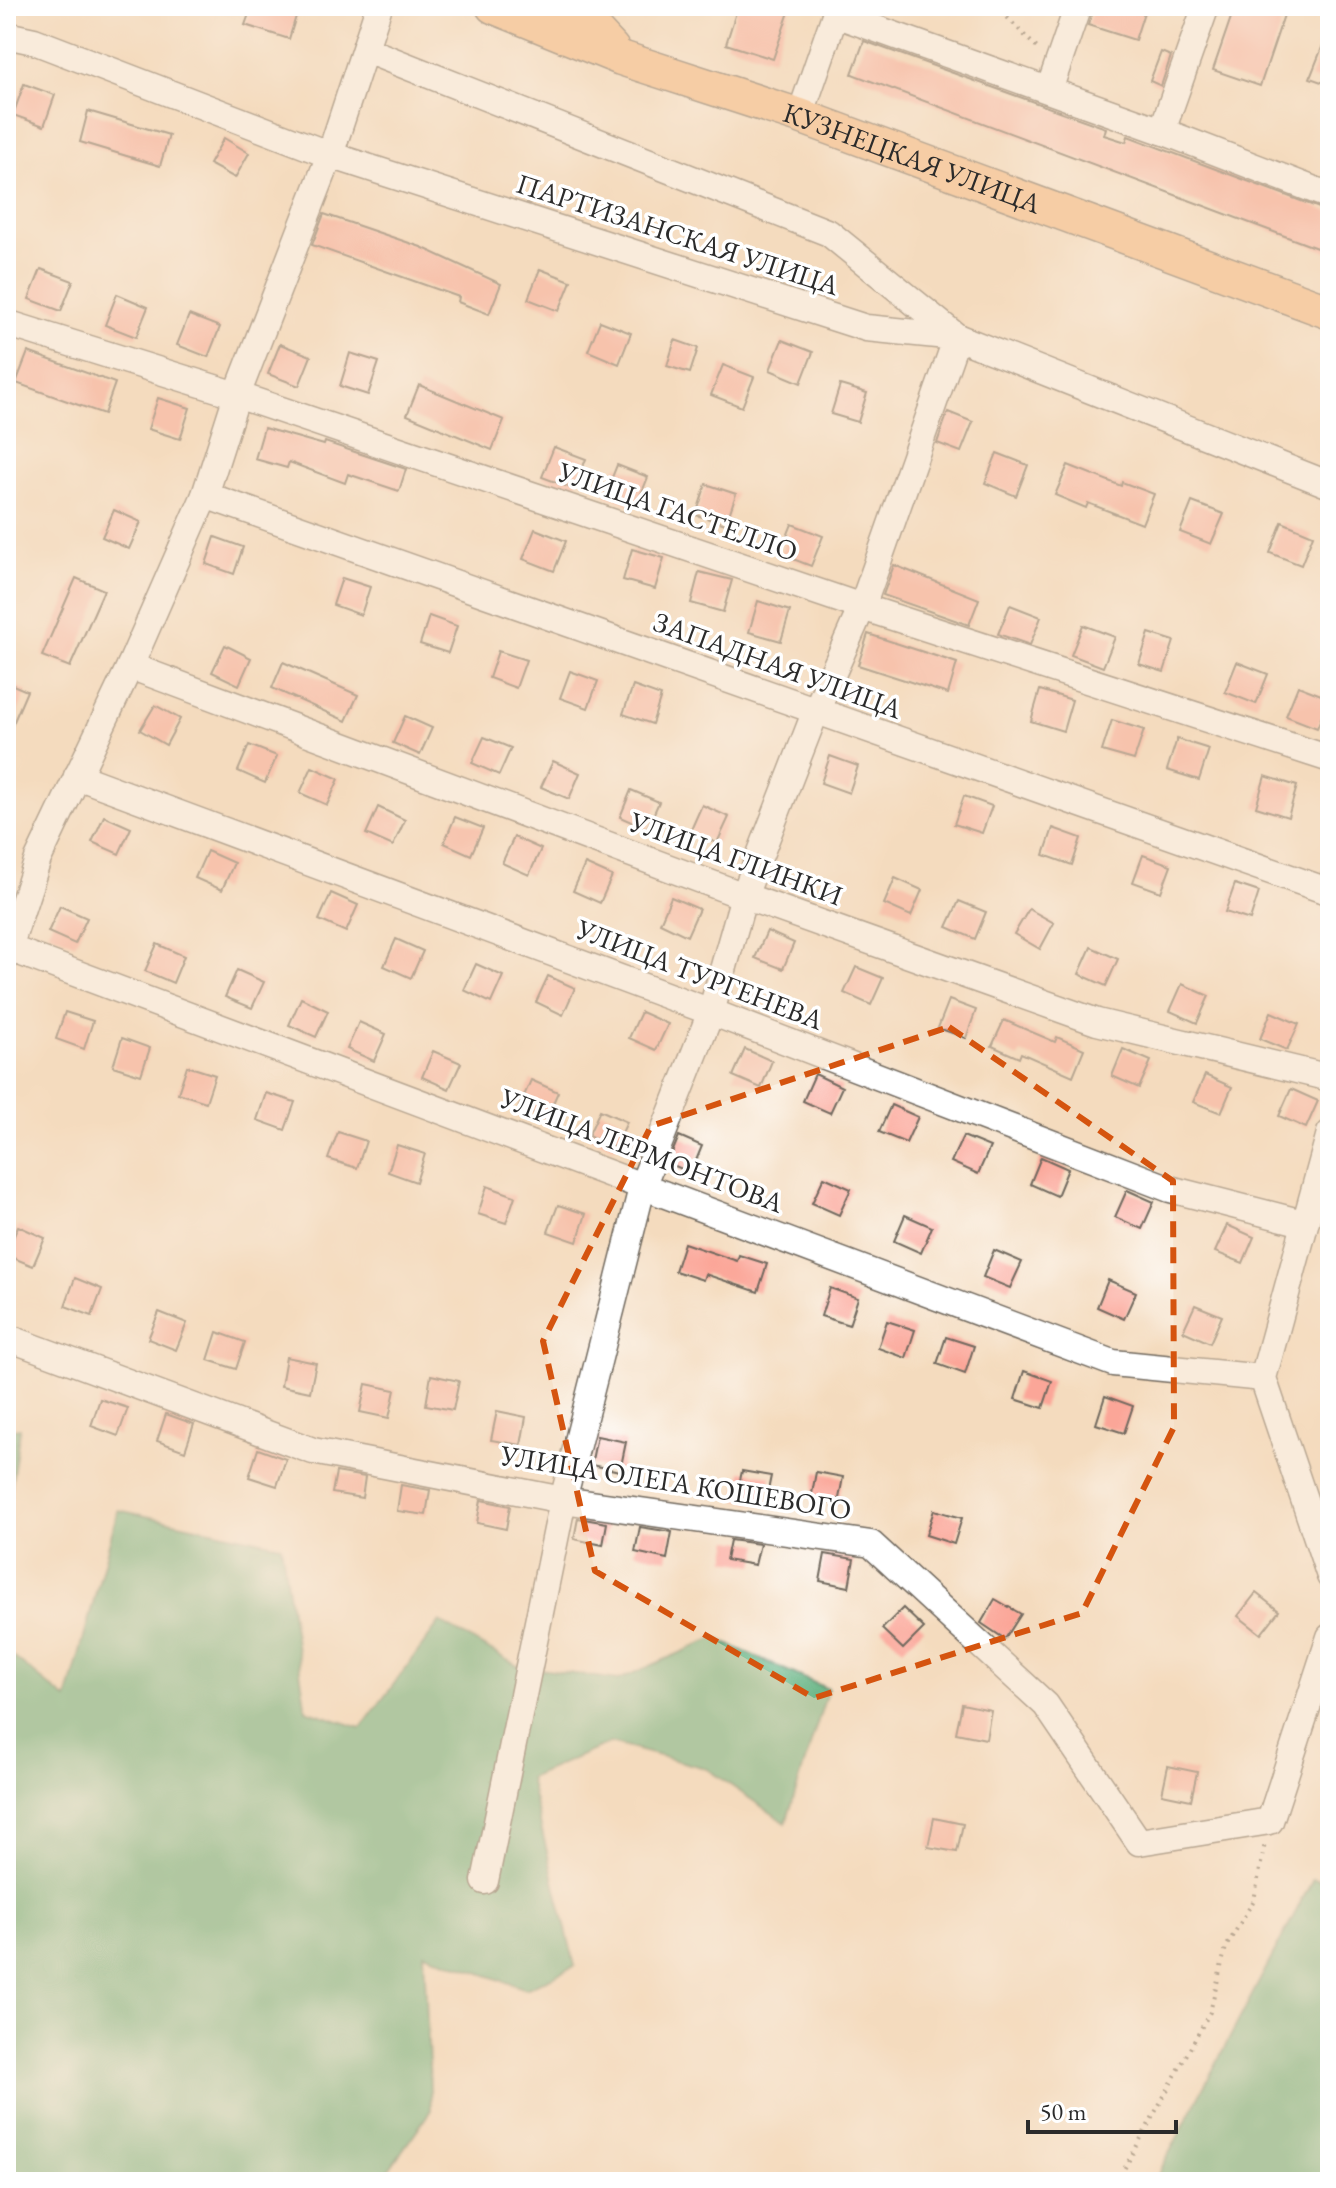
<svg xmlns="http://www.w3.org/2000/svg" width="1336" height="2188" font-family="'EB Garamond',serif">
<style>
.forest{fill:#5eb07e;stroke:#446e54;stroke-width:2}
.building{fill:#fba698}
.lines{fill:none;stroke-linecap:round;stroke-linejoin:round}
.minor-casing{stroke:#71695e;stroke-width:29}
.major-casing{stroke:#71695e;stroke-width:37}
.path{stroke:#71695e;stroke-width:4;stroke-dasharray:2 6;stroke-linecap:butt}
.minor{stroke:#fff;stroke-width:26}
.major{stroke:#f8bd88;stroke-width:34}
.marked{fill:none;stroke:#d5540f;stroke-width:6;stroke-dasharray:16 10;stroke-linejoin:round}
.labels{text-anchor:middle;stroke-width:7;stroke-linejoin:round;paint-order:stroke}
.street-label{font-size:28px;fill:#2b2b2b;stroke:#fff}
</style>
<rect width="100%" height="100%" fill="#fff"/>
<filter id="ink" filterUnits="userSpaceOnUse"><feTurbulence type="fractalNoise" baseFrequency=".0125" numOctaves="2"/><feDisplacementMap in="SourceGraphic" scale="16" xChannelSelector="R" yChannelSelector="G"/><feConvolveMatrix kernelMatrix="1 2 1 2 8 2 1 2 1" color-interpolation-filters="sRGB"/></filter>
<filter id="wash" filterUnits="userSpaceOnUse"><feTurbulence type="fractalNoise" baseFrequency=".006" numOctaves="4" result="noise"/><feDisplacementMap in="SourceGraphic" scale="32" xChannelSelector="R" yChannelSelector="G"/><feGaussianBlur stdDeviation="1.8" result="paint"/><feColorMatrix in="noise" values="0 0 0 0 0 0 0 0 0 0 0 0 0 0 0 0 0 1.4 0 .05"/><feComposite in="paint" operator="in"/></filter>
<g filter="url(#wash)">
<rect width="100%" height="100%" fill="#f4dbbe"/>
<g class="forest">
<path d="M20 1428 6 1522V1430Z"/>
<path d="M118 1510 281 1545 306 1710 361 1728 440 1622 518 1666 618 1680 714 1638 828 1689 786 1823 705 1768 610 1743 529 1778 575 1966 526 1989 424 1953 431 2110 380 2182H6V1651L67 1700Z"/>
<path d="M1313 1879 1330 1883V2182H1154Z"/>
</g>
<g id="blocks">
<g class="building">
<path d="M252 6H274L297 13 289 39 245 25Z"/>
<path d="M738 6H791L773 59 726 44Z"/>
<path d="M1094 6H1146L1135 40 1088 25Z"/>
<path d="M1235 6H1287L1260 86 1213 70Z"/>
<path d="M1329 30H1330V85L1310 78Z"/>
<path d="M864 41 1106 128 1104 135 1126 142 1128 136 1330 212V253L852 74Z"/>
<path d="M1161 52 1171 56 1161 86 1150 81Z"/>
<path d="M24 84 55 95 44 126 13 115Z"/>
<path d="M88 111 169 135 160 166 80 142Z"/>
<path d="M224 138 249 153 235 178 209 164Z"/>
<path d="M324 214 421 247 501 284 489 314 458 302 459 297 312 245Z"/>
<path d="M41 269 73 281 61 311 29 299Z"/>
<path d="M540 269 571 281 559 311 528 299Z"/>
<path d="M117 294 148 307 136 337 105 325Z"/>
<path d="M189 315 220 327 208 357 177 345Z"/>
<path d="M600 321 631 333 619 364 588 351Z"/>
<path d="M675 340 698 348 690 373 667 366Z"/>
<path d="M782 340 813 352 801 383 770 370Z"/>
<path d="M280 344 311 356 299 386 268 374Z"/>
<path d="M28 352 115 383 104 414 16 383Z"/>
<path d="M350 353 379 362 368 395 340 386Z"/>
<path d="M723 365 754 377 742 407 711 395Z"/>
<path d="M419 385 504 420 492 450 407 415Z"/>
<path d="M840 385 867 393 858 422 831 414Z"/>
<path d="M158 398 190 408 180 439 148 429Z"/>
<path d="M948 412 973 422 961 452 937 443Z"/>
<path d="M264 428 324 445 325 442 406 469 399 491 348 474 345 483 289 462 287 468 255 459Z"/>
<path d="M554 447 586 459 574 489 542 477Z"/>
<path d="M997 453 1028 465 1016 496 985 483Z"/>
<path d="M617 465 648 477 636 507 605 495Z"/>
<path d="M1068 465 1121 486 1122 482 1154 494 1142 524 1088 503 1086 508 1055 495Z"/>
<path d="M706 484 736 494 726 524 696 515Z"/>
<path d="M1192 502 1224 514 1211 544 1180 532Z"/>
<path d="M114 510 141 522 129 549 102 537Z"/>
<path d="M1282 522 1313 535 1301 565 1270 553Z"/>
<path d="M792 524 823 536 811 566 780 554Z"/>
<path d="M535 529 566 541 554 571 523 559Z"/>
<path d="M215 537 243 547 234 574 206 564Z"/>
<path d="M632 549 664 558 655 589 623 580Z"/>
<path d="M894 565 979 599 969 625 883 595Z"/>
<path d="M699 572 732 580 723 612 691 603Z"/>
<path d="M76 578 104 590 70 667 42 656Z"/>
<path d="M342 578 370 587 361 615 333 605Z"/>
<path d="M758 601 790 611 781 641 749 632Z"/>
<path d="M1010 605 1041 617 1030 645 998 634Z"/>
<path d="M429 616 457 626 448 653 420 644Z"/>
<path d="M1083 625 1115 637 1103 667 1071 655Z"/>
<path d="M1149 633 1174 641 1164 672 1139 664Z"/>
<path d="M868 634 957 663 948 694 858 665Z"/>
<path d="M225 645 251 658 239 685 212 672Z"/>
<path d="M498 651 526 660 516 688 489 678Z"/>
<path d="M283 662 358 695 346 721 272 688Z"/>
<path d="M1237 662 1268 674 1256 704 1225 692Z"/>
<path d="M570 671 598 681 588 708 560 698Z"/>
<path d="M6 682 27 691 6 740Z"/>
<path d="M633 686 661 696 652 724 623 714Z"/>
<path d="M1298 686 1329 698 1317 728 1286 716Z"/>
<path d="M1040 690 1072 700 1063 731 1031 721Z"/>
<path d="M155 705 180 719 166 745 140 730Z"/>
<path d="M405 716 432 728 420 755 393 743Z"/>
<path d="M1112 720 1144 730 1134 760 1102 751Z"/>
<path d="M484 737 511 748 499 775 472 763Z"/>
<path d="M1177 739 1209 749 1199 780 1167 770Z"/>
<path d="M249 745 277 756 265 783 238 771Z"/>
<path d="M830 756 858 766 849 793 821 783Z"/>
<path d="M553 761 580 773 569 799 541 787Z"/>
<path d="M312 767 339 779 327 805 300 793Z"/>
<path d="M1265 776 1297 786 1288 817 1256 807Z"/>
<path d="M631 790 659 802 647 829 620 817Z"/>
<path d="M964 796 992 806 982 833 954 824Z"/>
<path d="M702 805 729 817 717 843 690 832Z"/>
<path d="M378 807 405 820 393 846 366 834Z"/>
<path d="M104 816 131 828 119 854 92 842Z"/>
<path d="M455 817 483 828 471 855 444 843Z"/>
<path d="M1053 828 1081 838 1072 865 1044 855Z"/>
<path d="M514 837 541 849 529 875 502 863Z"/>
<path d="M207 851 234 863 222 890 195 878Z"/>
<path d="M1143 855 1171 865 1161 892 1133 882Z"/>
<path d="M585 864 612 876 600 903 573 891Z"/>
<path d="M895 878 922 890 911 916 884 904Z"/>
<path d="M1235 884 1259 892 1250 920 1225 912Z"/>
<path d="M331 893 358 905 346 932 319 920Z"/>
<path d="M671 897 699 909 687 936 660 923Z"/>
<path d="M959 901 986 912 975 939 947 927Z"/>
<path d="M60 906 87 918 75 944 48 932Z"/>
<path d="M1029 909 1054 923 1040 949 1014 934Z"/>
<path d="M767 931 794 943 783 969 755 958Z"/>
<path d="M396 939 423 951 411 978 384 966Z"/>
<path d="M157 944 184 956 173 983 145 971Z"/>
<path d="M1091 947 1118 959 1106 986 1079 974Z"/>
<path d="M476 964 503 976 491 1003 464 990Z"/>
<path d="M856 967 883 978 871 1005 844 993Z"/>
<path d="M237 970 264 982 252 1008 225 997Z"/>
<path d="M548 976 575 988 563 1015 536 1002Z"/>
<path d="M1182 984 1209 996 1197 1023 1170 1011Z"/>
<path d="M301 998 328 1011 316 1037 289 1025Z"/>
<path d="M949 1000 976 1010 966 1038 938 1028Z"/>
<path d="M65 1012 93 1021 84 1049 56 1039Z"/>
<path d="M641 1012 668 1024 656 1050 629 1038Z"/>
<path d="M1271 1012 1299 1024 1287 1050 1260 1039Z"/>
<path d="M1004 1020 1055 1042 1057 1037 1084 1049 1073 1076 1021 1053 1019 1058 992 1046Z"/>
<path d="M359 1022 386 1034 374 1061 347 1049Z"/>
<path d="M122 1038 150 1048 141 1075 113 1066Z"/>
<path d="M745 1049 772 1061 761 1088 733 1076Z"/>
<path d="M1123 1049 1151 1061 1139 1088 1112 1076Z"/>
<path d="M433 1051 461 1063 449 1089 422 1077Z"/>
<path d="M187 1066 215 1075 206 1102 178 1093Z"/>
<path d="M815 1074 842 1087 830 1113 803 1101Z"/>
<path d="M1205 1075 1232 1087 1221 1113 1193 1102Z"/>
<path d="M531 1080 558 1092 546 1119 519 1107Z"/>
<path d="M1291 1089 1318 1101 1306 1128 1279 1116Z"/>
<path d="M266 1093 295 1102 285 1130 257 1120Z"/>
<path d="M891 1105 918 1117 906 1143 879 1132Z"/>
<path d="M600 1110 627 1122 615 1148 588 1136Z"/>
<path d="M338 1132 366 1141 357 1168 328 1159Z"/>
<path d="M679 1136 702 1146 691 1173 668 1163Z"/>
<path d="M963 1136 990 1147 978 1174 951 1162Z"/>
<path d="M397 1145 425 1154 416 1182 388 1172Z"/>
<path d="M1041 1157 1068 1169 1057 1196 1030 1184Z"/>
<path d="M824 1177 851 1189 839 1215 812 1203Z"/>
<path d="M487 1186 515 1196 506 1223 478 1214Z"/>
<path d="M1127 1190 1154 1202 1142 1229 1115 1217Z"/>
<path d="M558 1205 586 1214 577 1242 548 1232Z"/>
<path d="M905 1215 932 1227 921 1253 894 1241Z"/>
<path d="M1227 1225 1254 1237 1243 1263 1215 1252Z"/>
<path d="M18 1226 45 1238 33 1266 6 1255Z"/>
<path d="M684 1243 737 1261 739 1255 767 1264 758 1292 705 1274 703 1280 675 1271Z"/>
<path d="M994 1250 1022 1262 1010 1288 983 1277Z"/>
<path d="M75 1278 102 1289 92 1316 65 1306Z"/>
<path d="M1108 1280 1136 1292 1124 1319 1097 1307Z"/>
<path d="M830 1288 858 1298 849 1325 821 1316Z"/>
<path d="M1195 1305 1222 1316 1210 1343 1183 1331Z"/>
<path d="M159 1312 187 1323 176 1350 148 1339Z"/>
<path d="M887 1321 915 1330 906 1358 878 1348Z"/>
<path d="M217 1332 245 1342 236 1369 208 1360Z"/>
<path d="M946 1337 974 1346 965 1374 937 1364Z"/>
<path d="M286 1357 316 1363 310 1392 281 1386Z"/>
<path d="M1024 1371 1052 1381 1043 1408 1015 1399Z"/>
<path d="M431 1375 459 1381 453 1410 426 1405Z"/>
<path d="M366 1384 395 1390 389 1418 360 1412Z"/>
<path d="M1105 1396 1133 1406 1124 1433 1096 1424Z"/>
<path d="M100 1399 128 1408 118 1436 91 1426Z"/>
<path d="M497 1411 526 1417 521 1445 491 1440Z"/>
<path d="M166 1414 194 1424 185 1451 157 1441Z"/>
<path d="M597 1436 626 1442 620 1471 591 1465Z"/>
<path d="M258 1449 286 1459 277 1486 249 1477Z"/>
<path d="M742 1471 771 1476 765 1505 736 1499Z"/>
<path d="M336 1472 365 1477 362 1498 332 1493Z"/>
<path d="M816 1472 843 1477 838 1504 811 1499Z"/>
<path d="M401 1485 430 1490 426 1515 397 1511Z"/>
<path d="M481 1500 510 1506 506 1529 477 1523Z"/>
<path d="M934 1510 962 1518 954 1544 926 1535Z"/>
<path d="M578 1518 607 1523 603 1545 574 1539Z"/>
<path d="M640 1527 672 1532 667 1559 635 1552Z"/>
<path d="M730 1540 760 1544 755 1565 726 1560Z"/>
<path d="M825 1554 854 1559 849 1587 820 1581Z"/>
<path d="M1256 1593 1279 1611 1261 1634 1238 1616Z"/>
<path d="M995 1599 1021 1614 1005 1639 981 1623Z"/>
<path d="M903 1608 924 1628 903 1649 882 1629Z"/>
<path d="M962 1704 991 1710 986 1739 956 1733Z"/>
<path d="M1168 1766 1197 1772 1191 1800 1162 1794Z"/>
<path d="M934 1818 963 1824 957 1852 928 1847Z"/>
</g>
</g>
</g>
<g filter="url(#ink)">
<use href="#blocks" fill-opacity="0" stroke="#71695e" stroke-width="2"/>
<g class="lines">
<defs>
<g id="minor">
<path d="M835 14 1162 131 1330 196"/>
<path d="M6 35 34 41 330 155 866 328 957 337 1330 485"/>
<path d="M366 50 829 233 957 337 862 607 815 713 744 896 711 1012 643 1184 563 1500 485 1881"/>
<path d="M1049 90 1078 6"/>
<path d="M800 116 838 6"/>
<path d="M1162 131 1206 6"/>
<path d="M6 323 237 395 862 607 1330 759"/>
<path d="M205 495 1330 892"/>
<path d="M130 666 744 896 1097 1022 1330 1078"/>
<path d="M77 776 711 1012 1170 1189 1303 1223"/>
<path d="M6 947 1113 1363 1263 1378"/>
<path d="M6 957 38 859 130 666 205 495 237 395 330 155 379 6"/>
<path d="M1330 1133 1263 1378 1330 1576"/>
<path d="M6 1337 313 1451 563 1500 871 1544 1046 1705 1139 1842 1270 1821 1330 1637"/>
</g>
<g id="major">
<path id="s1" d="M493 6 621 58 800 116 1330 312"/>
<path d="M572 6 612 49"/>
</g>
</defs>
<use href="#minor" class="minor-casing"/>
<use href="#major" class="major-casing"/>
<g class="path">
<path d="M996 6 1039 50"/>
<path d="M715 2182 728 2174 758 2182"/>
<path d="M1117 2182 1210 2012 1226 1947 1254 1900 1265 1843"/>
</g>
<use href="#minor" class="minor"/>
<use href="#major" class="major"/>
</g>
</g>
<path d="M0 0H1336V2188H0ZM949 1027 1173 1181 1174 1427 1082 1613 814 1698 595 1571 543 1341 651 1126Z" fill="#f4dbbe" fill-opacity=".55" fill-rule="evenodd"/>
<path class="marked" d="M949 1027 1173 1181 1174 1427 1082 1613 814 1698 595 1571 543 1341 651 1126Z"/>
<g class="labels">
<g class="street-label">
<text dy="10" stroke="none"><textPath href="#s1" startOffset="446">КУЗНЕЦКАЯ УЛИЦА</textPath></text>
<text transform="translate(678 234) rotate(18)" y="10">ПАРТИЗАНСКАЯ УЛИЦА</text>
<text transform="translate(678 511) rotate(19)" y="10">УЛИЦА ГАСТЕЛЛО</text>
<text transform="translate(778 665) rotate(20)" y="10">ЗАПАДНАЯ УЛИЦА</text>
<text transform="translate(736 858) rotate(20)" y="10">УЛИЦА ГЛИНКИ</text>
<text transform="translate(700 974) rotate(21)" y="10">УЛИЦА ТУРГЕНЕВА</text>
<text transform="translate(642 1150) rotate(21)" y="10">УЛИЦА ЛЕРМОНТОВА</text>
<text transform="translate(676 1482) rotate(9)" y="10">УЛИЦА ОЛЕГА КОШЕВОГО</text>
</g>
</g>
<rect width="1336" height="2188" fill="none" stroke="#fff" stroke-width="32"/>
<path d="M1028 2120v12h148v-12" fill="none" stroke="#2b2b2b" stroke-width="4"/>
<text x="1040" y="2120" font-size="24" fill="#2b2b2b" stroke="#ffffff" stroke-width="6" paint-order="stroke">50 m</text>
</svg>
